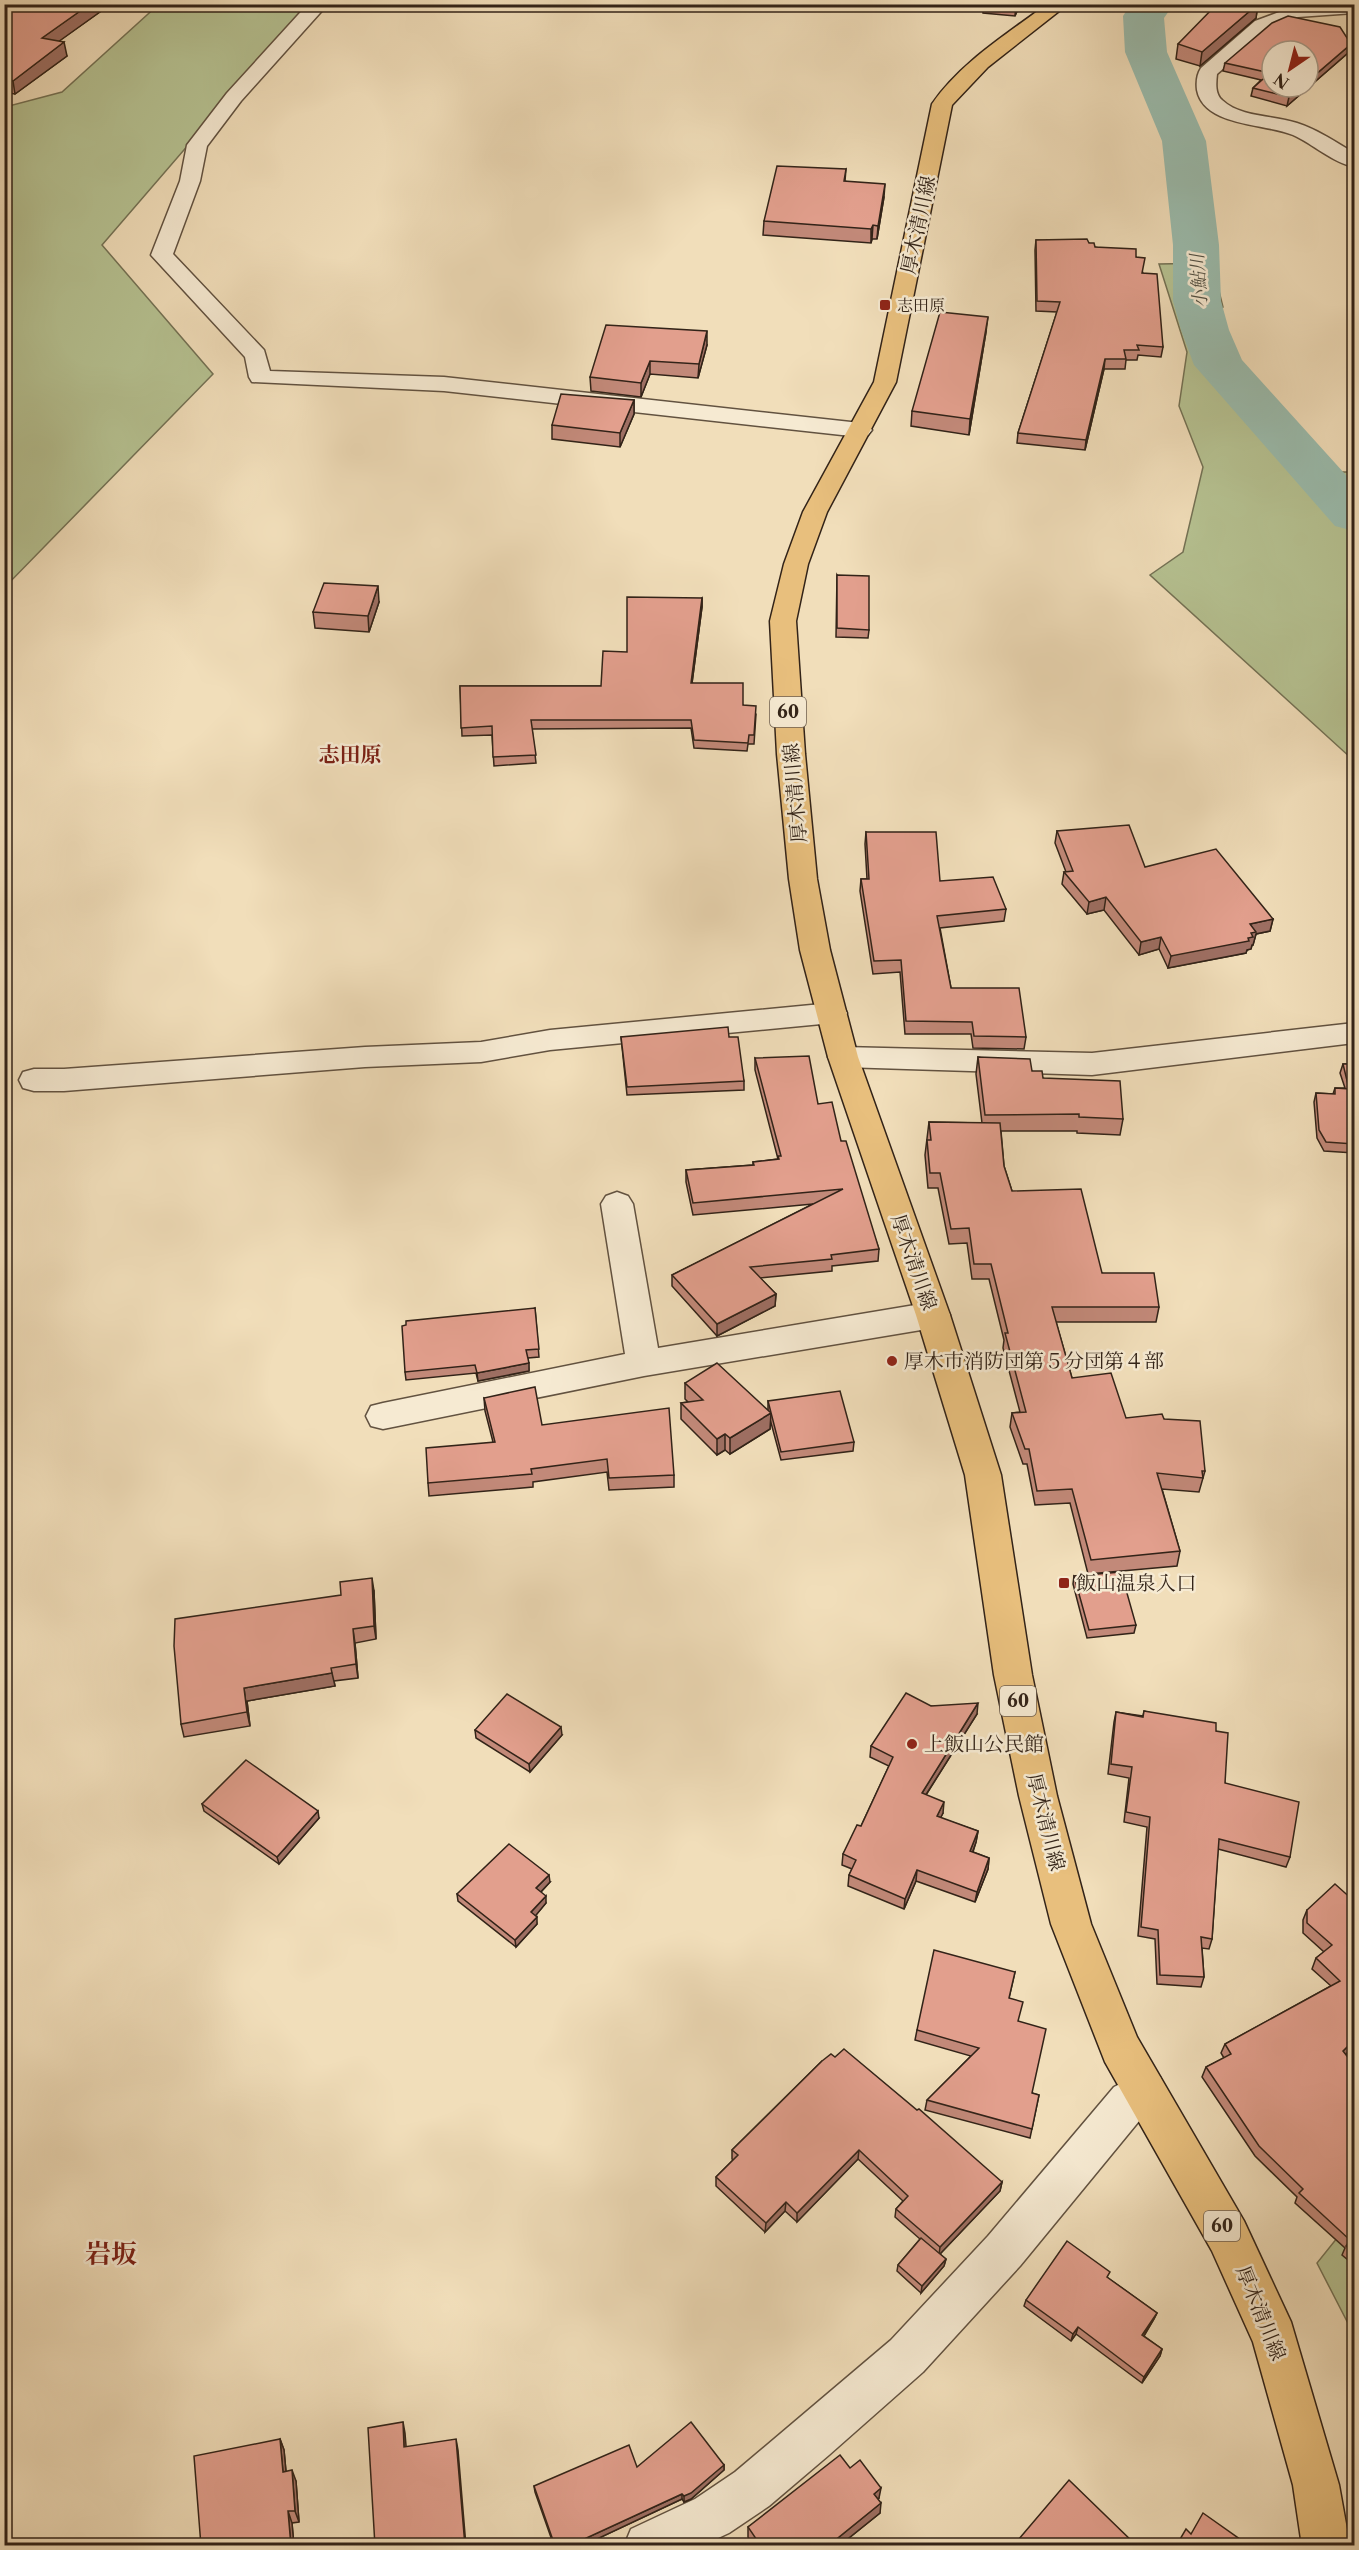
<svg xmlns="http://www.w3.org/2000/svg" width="1359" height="2550" font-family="'Libre Caslon Text','Noto Serif JP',serif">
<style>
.green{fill:#b6c292;stroke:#747255;stroke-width:1.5}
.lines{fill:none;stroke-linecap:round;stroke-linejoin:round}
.river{fill:#9bbcad;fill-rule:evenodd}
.street-casing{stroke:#625240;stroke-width:3}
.primary-casing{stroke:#322318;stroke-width:3}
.street{fill:#f6ead2;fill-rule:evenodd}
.primary{fill:#e8bf7d;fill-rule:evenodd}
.wall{fill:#c28979;stroke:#322318;stroke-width:1.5}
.shaded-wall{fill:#9e6f63;stroke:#322318;stroke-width:1.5}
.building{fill:#e29f8d;stroke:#322318;stroke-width:1.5}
.poi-dot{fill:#8f2418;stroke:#f6ead2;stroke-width:2}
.labels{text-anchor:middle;stroke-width:5;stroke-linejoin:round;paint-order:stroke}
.far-poi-label{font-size:16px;fill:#322318;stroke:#f6ead2;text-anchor:start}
.far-water-label{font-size:18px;font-style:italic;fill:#525145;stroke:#f6ead2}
.shield{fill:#f6ead2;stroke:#6d5f50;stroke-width:1.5}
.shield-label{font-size:18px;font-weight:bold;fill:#322318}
.street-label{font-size:20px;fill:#322318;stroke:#f6ead2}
.poi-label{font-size:20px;fill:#322318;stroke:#f6ead2;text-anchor:start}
.neighbourhood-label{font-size:21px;font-weight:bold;fill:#7a1f14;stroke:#f6ead2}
.near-neighbourhood-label{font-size:26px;font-weight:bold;fill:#7a1f14;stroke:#f6ead2}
</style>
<rect width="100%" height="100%" fill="#f1deba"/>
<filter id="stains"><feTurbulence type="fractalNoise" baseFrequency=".00333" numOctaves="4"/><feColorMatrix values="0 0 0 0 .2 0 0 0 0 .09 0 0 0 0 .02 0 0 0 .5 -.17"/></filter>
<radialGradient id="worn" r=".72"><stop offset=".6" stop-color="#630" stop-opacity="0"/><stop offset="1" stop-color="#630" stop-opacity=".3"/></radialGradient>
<g class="green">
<path d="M158 5H309L102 245 213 374 5 587V107L62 92Z"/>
<path d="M1212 263 1223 307 1207 324 1310 484 1332 472H1354V812L1351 758 1150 575 1183 552 1203 467 1179 406 1187 352 1159 264Z"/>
<path d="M1354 2217V2335L1317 2263Z"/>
</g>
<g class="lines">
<path class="river" d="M1131 4H1174L1164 18 1167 52 1206 141 1219 245 1221 301 1229 330 1242 360 1354 484V531L1335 526 1194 365 1181 330 1173 301V245L1162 141 1125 52 1123 16Z"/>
<defs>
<g id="street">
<path d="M308 4H328L241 101 207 146 200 181 173 254 264 350 270 371 444 377 860 423 868 425 872 430 868 435 860 437 444 391 252 382 249 377 245 357 151 255 180 181 187 145 227 93Z"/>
<path d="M1323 4H1354V13L1298 17 1269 29 1217 74C1216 83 1215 94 1222 100 1241 118 1274 115 1297 123 1318 130 1336 142 1354 153V167C1332 162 1313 144 1293 135 1265 123 1204 127 1197 90 1196 82 1197 74 1201 68L1255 21 1295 6Z"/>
<path d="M832 1003 843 1006 847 1013 843 1020 832 1023 550 1050 481 1062 365 1067 64 1091H34L23 1088 19 1080 23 1072 34 1069H64L365 1047 481 1042 550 1030Z"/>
<path d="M1354 1023V1043L1092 1075 843 1067 832 1064 828 1057 832 1050 843 1047 1092 1053Z"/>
<path d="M617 1192 628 1196 633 1204 658 1348 933 1302 945 1306 950 1315 945 1324 933 1328 644 1376 383 1429 371 1426 366 1416 371 1406 383 1403 625 1354 601 1204 606 1196Z"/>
<path d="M1145 2071 1160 2077 1166 2091 1160 2105 1144 2115 1020 2266 923 2372 829 2455 769 2506 729 2533 701 2546H624L631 2529 695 2499 735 2472 891 2340 988 2236 1114 2087Z"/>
</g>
<path id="primary" d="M1047 4H1068L988 67 952 105 896 382 827 512 808 564 796 621 805 754 817 879 830 950 858 1057 950 1315 1001 1475 1032 1675 1057 1796 1091 1924 1137 2037 1244 2221 1291 2322 1339 2485 1350 2546H1302L1293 2485 1253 2342 1212 2251 1105 2062 1051 1924 1019 1796 994 1675 965 1475 916 1315 828 1057 800 950 789 879 777 754 770 621 784 564 803 512 874 382 932 104C961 62 1006 35 1047 4Z"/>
</defs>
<use href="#street" class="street-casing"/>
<use href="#primary" class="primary-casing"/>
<use href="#street" class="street"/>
<use href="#primary" class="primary"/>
</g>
<g class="wall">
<path d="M18 4H111L59 41 67 56 15 94 9 93 4 96V12H9Z"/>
<path d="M983 4H1020L1015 16 983 13Z"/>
<path d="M1258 4 1256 18 1200 66 1176 59 1178 44Z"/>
<path d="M1351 44 1349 52 1287 106 1251 96 1253 88 1261 80 1223 71 1225 63Z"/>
<path d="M846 169 845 181 884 197 877 239H872L871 243 763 235 764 221Z"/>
<path d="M1036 240 1089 243 1095 247 1136 257 1143 273 1163 347 1161 357 1138 355 1137 360H1126L1125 369H1104L1085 450 1017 443 1018 433 1057 312 1036 311 1035 250Z"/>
<path d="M986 332 969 435 911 426 912 411Z"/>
<path d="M707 345 698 378 650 374 641 397 591 391 590 377Z"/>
<path d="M634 400V414L620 447 552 439V425Z"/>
<path d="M837 575 869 630 868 638 836 637Z"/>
<path d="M702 598V607L692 683 743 705 756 714 754 744H748L747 751 694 748 691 728 532 729 536 763 494 766 492 735 462 736 460 686H601Z"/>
<path d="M379 602 369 632 315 628 313 612Z"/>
<path d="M1057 831 1273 919 1270 931 1256 934 1253 945H1252L1251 949 1247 950 1246 953 1168 968 1159 949 1139 955 1104 910 1087 914 1062 884 1064 872H1066L1055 843Z"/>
<path d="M866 832 940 881 1006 909 1004 921 940 928 951 988 1026 1037 1024 1049 973 1048 971 1034H905L900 972 873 974 860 891 861 879H867L865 844Z"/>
<path d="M621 1037H729L744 1081V1090L627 1095Z"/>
<path d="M978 1057 1032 1071 1043 1078 1123 1119 1120 1135 1077 1133V1131H1001L1004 1166 1012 1191 1102 1273 1159 1307 1156 1322H1056L1072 1378 1126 1418 1164 1419 1205 1471 1199 1492 1162 1489 1180 1551 1177 1566 1088 1574 1070 1503 1035 1505 1027 1464H1023L1010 1427 1012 1413 1020 1412 1003 1348 1004 1340 989 1279H972L967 1243 949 1244 938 1188H928L925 1155 929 1122 982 1123 976 1074Z"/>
<path d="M755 1058 818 1104 841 1141 879 1249 878 1261 832 1266V1271L760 1278 776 1294 775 1306 717 1336 672 1286V1275L813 1204 693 1215 686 1182V1170L753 1165V1162L778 1159 755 1070Z"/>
<path d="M1343 1064H1354V1153L1324 1151 1317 1138 1314 1102 1316 1093 1333 1094 1335 1088H1345L1340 1073Z"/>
<path d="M535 1308 539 1357 528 1358 529 1371 478 1381 476 1373 406 1380 405 1372Z"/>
<path d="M685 1383 768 1410V1401L854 1442 853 1451 781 1460 770 1419V1429L730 1454 725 1450 717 1455 681 1419V1403L688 1402 685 1399Z"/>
<path d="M484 1398 542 1425 674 1475V1487L609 1490 607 1472 533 1482V1487L429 1496 428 1483 493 1442 485 1411Z"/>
<path d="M1074 1576 1136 1625 1134 1633 1087 1638 1073 1584Z"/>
<path d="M374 1591 376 1639 355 1643 358 1678 334 1681 335 1686 247 1701 250 1726 184 1737 181 1724Z"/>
<path d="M931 1706 977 1714 926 1795 943 1813 940 1818 978 1831 976 1842 973 1852 989 1858 988 1869 975 1902 916 1881 904 1909 848 1886 849 1875 852 1869 842 1865 843 1854 861 1826 889 1766 870 1757 871 1746Z"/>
<path d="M1144 1711 1216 1731 1225 1783 1290 1857 1286 1867 1218 1849 1212 1939 1209 1949 1202 1948 1204 1977 1201 1987 1157 1984 1155 1939 1138 1936 1147 1827 1124 1822 1129 1778 1108 1774 1114 1722 1116 1712 1143 1716Z"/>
<path d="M475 1730 562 1735 530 1772 476 1738Z"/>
<path d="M202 1804 319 1818 279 1864 204 1811Z"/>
<path d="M550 1882 541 1892 546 1903 535 1916 537 1924 516 1947 458 1901 457 1894Z"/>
<path d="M1354 1901V2046L1346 2054 1354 2065V2265L1342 2255 1345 2248 1295 2203 1297 2197 1255 2156 1202 2077 1206 2067 1224 2058 1221 2053 1225 2044 1331 1986 1312 1969 1316 1958 1324 1952 1303 1933V1920L1307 1910Z"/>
<path d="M1015 1972 1009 1998 1018 2021 1032 2093 1039 2095 1030 2138 925 2110 927 2100 971 2056 915 2040 917 2030Z"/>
<path d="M822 2061 1002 2182 1000 2191 940 2254 946 2259 944 2266 921 2293 897 2271 898 2265 920 2239 895 2217 896 2209 903 2201 858 2159 797 2222 785 2211 765 2232 716 2186V2177L733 2160 732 2159V2150Z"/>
<path d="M1108 2278 1157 2313 1154 2319 1144 2336 1162 2349 1160 2356 1142 2383 1076 2334 1071 2341 1024 2306 1026 2300Z"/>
<path d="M280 2439 284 2450 286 2471 296 2481 299 2522 292 2523 294 2546H201Z"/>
<path d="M724 2465V2470L691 2499 684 2502 682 2499 582 2546H554L535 2492 534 2486 637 2467Z"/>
<path d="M850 2468 879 2498 878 2499 880 2513 839 2546H753L748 2537V2527Z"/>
</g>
<g class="shaded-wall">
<path d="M90 4H111L44 52 42 38Z"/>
<path d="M1016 4H1020L1015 16Z"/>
<path d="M1258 4 1256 18 1200 66 1202 52Z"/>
<path d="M64 42 67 56 15 94 13 81Z"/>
<path d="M1351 44 1349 52 1287 106 1289 97 1301 87H1308V81Z"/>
<path d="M6 79 9 93 4 96V81Z"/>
<path d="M885 184 884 197 877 239 878 226Z"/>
<path d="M873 225 872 239 871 243V229Z"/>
<path d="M988 317 986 332 969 435 970 419Z"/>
<path d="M707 331V345L698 378 699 364Z"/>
<path d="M1105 359 1104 369 1085 450 1086 440Z"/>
<path d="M650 361V374L641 397V383Z"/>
<path d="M634 400V414L620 447V433Z"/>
<path d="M378 586 379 602 369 632 368 616Z"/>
<path d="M702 598V607L691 691V683Z"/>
<path d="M1106 897 1104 910 1087 914 1089 902Z"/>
<path d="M1273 919 1270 931 1256 934 1253 945H1252L1251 949 1247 950 1246 953 1168 968 1171 956 1250 924Z"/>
<path d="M1161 937 1159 949 1139 955 1141 942Z"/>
<path d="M776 1294 775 1306 717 1336V1324Z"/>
<path d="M529 1363V1371L478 1381 477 1373Z"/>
<path d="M771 1413 770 1429 730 1454V1438Z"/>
<path d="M725 1434V1450L717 1455V1439Z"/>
<path d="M372 1578 374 1591 376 1639 374 1626Z"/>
<path d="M353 1629 355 1643 358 1678 356 1664Z"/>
<path d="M332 1673 335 1686 247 1701 250 1726 247 1712 244 1688Z"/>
<path d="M978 1703 977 1714 920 1804 922 1793Z"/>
<path d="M561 1727 562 1735 530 1772 529 1764Z"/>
<path d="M944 1802 943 1813 936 1827 937 1816Z"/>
<path d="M318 1811 319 1818 279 1864 277 1857Z"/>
<path d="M978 1831 976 1842 969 1862 970 1851Z"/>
<path d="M989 1858 988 1869 975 1902 977 1892Z"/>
<path d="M917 1870 916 1881 904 1909 905 1899Z"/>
<path d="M549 1875 550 1882 537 1896 536 1888Z"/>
<path d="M546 1896V1903L532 1920 531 1912Z"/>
<path d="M537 1917V1924L516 1947 515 1940Z"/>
<path d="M1354 2040V2046L1339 2061 1343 2051Z"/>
<path d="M859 2150 858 2159 797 2222V2213Z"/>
<path d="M1002 2182 1000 2191 939 2255 940 2247Z"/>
<path d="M786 2202 785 2211 765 2232 766 2223Z"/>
<path d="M946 2259 944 2266 921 2293 922 2286Z"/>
<path d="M1157 2313 1154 2319 1140 2342 1142 2335Z"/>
<path d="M1078 2327 1076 2334 1071 2341 1073 2334Z"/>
<path d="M1162 2349 1160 2356 1142 2383 1144 2377Z"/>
<path d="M403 2422 405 2433 407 2458 404 2447Z"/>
<path d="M280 2439 284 2450 287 2483 283 2472Z"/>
<path d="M456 2439 458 2450 466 2546H465Z"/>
<path d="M724 2465V2470L691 2499 684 2502V2496Z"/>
<path d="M292 2470 296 2481 299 2522 295 2511Z"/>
<path d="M881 2488 879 2498 872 2504 874 2494Z"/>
<path d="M682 2494V2499L582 2546H569Z"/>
<path d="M881 2503 880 2513 839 2546H828Z"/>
<path d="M288 2511 292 2523 294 2546H291Z"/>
</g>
<g class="building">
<path d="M18 4H90L42 38 64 42 13 81 6 79 4 81V12H9Z"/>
<path d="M1217 4H1258L1202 52 1178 44Z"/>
<path d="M1288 16 1340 27 1351 44 1308 81V51H1272V87H1301L1289 97 1253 88 1270 73 1225 63 1272 23Z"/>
<path d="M777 166 846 169 844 181 885 184 878 226 873 225 871 229 764 221Z"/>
<path d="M1087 239 1089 243H1094L1095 247 1136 249V257L1145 258 1142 273 1157 274 1163 347 1137 345 1139 350H1124L1126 359H1105L1086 440 1018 433 1060 302 1037 301 1036 240Z"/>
<path d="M940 312 988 317 970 419 912 411Z"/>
<path d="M606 325 707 331 699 364 650 361 641 383 590 377Z"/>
<path d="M561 394 634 400 620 433 552 425Z"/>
<path d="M837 575 869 576V630L837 628Z"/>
<path d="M324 583 378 586 368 616 313 612Z"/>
<path d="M627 597 702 598 691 683H743V705L756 706 754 735H749L748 743 694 740 691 720H531L536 755 493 757 492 726 461 728 460 686H601L603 651 627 652Z"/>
<path d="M1129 825 1145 867 1216 849 1273 919 1250 924 1256 932 1251 933 1253 937 1248 938 1249 941 1171 956 1161 937 1141 942 1106 897 1089 902 1064 872 1073 871 1057 831Z"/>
<path d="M866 832H936L940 881 993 877 1006 909 937 916 951 988H1019L1026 1037 974 1036 972 1022 906 1021 901 960 874 961 861 879H869Z"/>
<path d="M728 1027 729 1037H738L744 1081 627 1087 621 1037Z"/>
<path d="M809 1056 818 1104 832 1102 841 1141H846L879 1249 831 1255 832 1259 750 1267 776 1294 717 1324 672 1275 843 1189 693 1203 686 1170 754 1165 753 1162 779 1159 778 1156H781L755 1058Z"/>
<path d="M978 1057 1030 1059 1032 1071H1042L1043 1078 1120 1081 1123 1119 1079 1117V1114L985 1115Z"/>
<path d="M1343 1064H1354V1144L1326 1142 1319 1130 1316 1093 1335 1094V1088L1349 1089Z"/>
<path d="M929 1122 1000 1123 1004 1166 1012 1191 1081 1189 1102 1273H1154L1159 1307H1052L1072 1378 1111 1373 1126 1418 1162 1414 1164 1419 1200 1421 1205 1471H1202L1203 1478 1157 1473 1180 1551 1091 1560 1072 1489 1037 1491 1029 1449H1025L1012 1413 1026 1412 1005 1333H1008L991 1264H974L969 1228 951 1229 940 1173H930L927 1140H931Z"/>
<path d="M535 1308 539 1349 526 1350 529 1363 477 1373 475 1365 405 1372 402 1326 406 1325V1321Z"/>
<path d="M717 1363 771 1413 730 1438 725 1434 717 1439 681 1403 703 1400 685 1383Z"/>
<path d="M535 1387 542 1425 669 1408 674 1475 609 1478 607 1459 531 1469 532 1474 428 1483 426 1448 495 1442 484 1398Z"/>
<path d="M840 1391 854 1442 781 1452 768 1401Z"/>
<path d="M1121 1572 1136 1625 1089 1630 1074 1576Z"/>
<path d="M372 1578 374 1626 353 1629 356 1664 331 1668 332 1673 244 1688 247 1712 181 1724 174 1646 175 1619 341 1595 340 1582Z"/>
<path d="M906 1693 931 1706 978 1703 922 1793 944 1802 937 1816 978 1831 970 1851 989 1858 977 1892 917 1870 905 1899 849 1875 856 1860 843 1854 857 1825 861 1826 893 1757 871 1746Z"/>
<path d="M507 1694 561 1727 529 1764 475 1730Z"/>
<path d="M1144 1711 1216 1723V1731L1228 1733 1225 1783 1299 1802 1290 1857 1219 1839 1212 1939 1201 1937 1204 1977 1160 1975 1158 1930 1141 1927 1150 1817 1126 1812 1132 1767 1111 1764 1116 1712 1143 1717Z"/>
<path d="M246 1760 318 1811 277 1857 202 1804Z"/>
<path d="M509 1844 549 1875 536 1888 546 1896 531 1912 537 1917 515 1940 457 1894Z"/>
<path d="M1335 1884 1354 1901V2040L1343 2051 1354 2065V2252L1346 2246 1350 2240 1299 2193 1303 2189 1259 2146 1206 2067 1231 2054 1225 2044 1340 1981 1316 1958 1332 1945 1307 1923V1910Z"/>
<path d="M934 1950 1015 1972 1009 1998 1023 2002 1018 2021 1046 2029 1032 2093 1039 2095 1032 2129 927 2100 979 2048 917 2030Z"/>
<path d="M844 2049 917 2110 919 2109 1002 2182 940 2247 896 2209 908 2196 859 2150 797 2213 786 2202 766 2223 716 2177 738 2155 732 2150 822 2061 831 2054 835 2057Z"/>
<path d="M921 2238 946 2259 922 2286 898 2265Z"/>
<path d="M1067 2241 1110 2272 1107 2277 1157 2313 1142 2335 1162 2349 1144 2377 1078 2327 1073 2334 1026 2300Z"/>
<path d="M403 2422 404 2447 456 2439 465 2546H375L368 2428Z"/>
<path d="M691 2422 724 2465 691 2493 684 2496 682 2494 569 2546H555L534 2486 629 2445 637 2467Z"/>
<path d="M280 2439 283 2472 292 2470 295 2511H288L291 2546H201L194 2456Z"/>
<path d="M840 2455 850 2468 860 2460 881 2488 874 2494 881 2503 828 2546H800L798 2542 794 2546H761L748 2527Z"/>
<path d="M1069 2480 1137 2546H1013Z"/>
<path d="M1203 2513 1244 2542 1241 2546H1176L1186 2529 1191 2534Z"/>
</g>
<g class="poi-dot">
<rect x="879" y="299" width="12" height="12" rx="3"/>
<circle cx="892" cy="1361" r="6"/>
<rect x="1058" y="1577" width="12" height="12" rx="3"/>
<circle cx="912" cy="1744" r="6"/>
</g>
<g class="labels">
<g class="far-poi-label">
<text x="897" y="311">志田原</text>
</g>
<g class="far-water-label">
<text transform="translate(1199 281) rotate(-94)" y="6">小鮎川</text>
</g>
<g class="shield">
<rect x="770" y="697" width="36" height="30" rx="4.5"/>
<rect x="1000" y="1686" width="36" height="30" rx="4.5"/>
<rect x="1204" y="2211" width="36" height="30" rx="4.5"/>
</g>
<g class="shield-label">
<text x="788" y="718">60</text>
<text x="1018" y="1707">60</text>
<text x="1222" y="2232">60</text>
</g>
<g class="street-label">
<text transform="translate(918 225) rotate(-78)" y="7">厚木清川線</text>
<text transform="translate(795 793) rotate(-95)" y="7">厚木清川線</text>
<text transform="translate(914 1262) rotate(71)" y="7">厚木清川線</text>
<text transform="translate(1046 1822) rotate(76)" y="7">厚木清川線</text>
<text transform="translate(1261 2313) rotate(68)" y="7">厚木清川線</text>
</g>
<g class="poi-label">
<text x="904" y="1368">厚木市消防団第５分団第４部</text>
<text x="1076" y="1590">飯山温泉入口</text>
<text x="924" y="1751">上飯山公民館</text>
</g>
<g class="neighbourhood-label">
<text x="350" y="762">志田原</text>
</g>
<g class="near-neighbourhood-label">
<text x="111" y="2263">岩坂</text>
</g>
</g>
<rect width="1359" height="2550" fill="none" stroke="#f1deba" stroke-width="24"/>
<rect x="6" y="6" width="1347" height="2538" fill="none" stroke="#322318" stroke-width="3"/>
<rect x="12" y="12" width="1335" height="2526" fill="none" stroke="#322318" stroke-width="1.5"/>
<g transform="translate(1290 69) rotate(215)"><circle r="28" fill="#f6ead2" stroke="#a89a88" stroke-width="1.5"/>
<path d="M0-4.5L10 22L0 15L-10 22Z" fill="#8f2418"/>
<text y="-9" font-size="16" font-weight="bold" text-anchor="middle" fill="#322318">N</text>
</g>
<rect width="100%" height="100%" filter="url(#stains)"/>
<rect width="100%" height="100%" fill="url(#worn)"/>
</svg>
